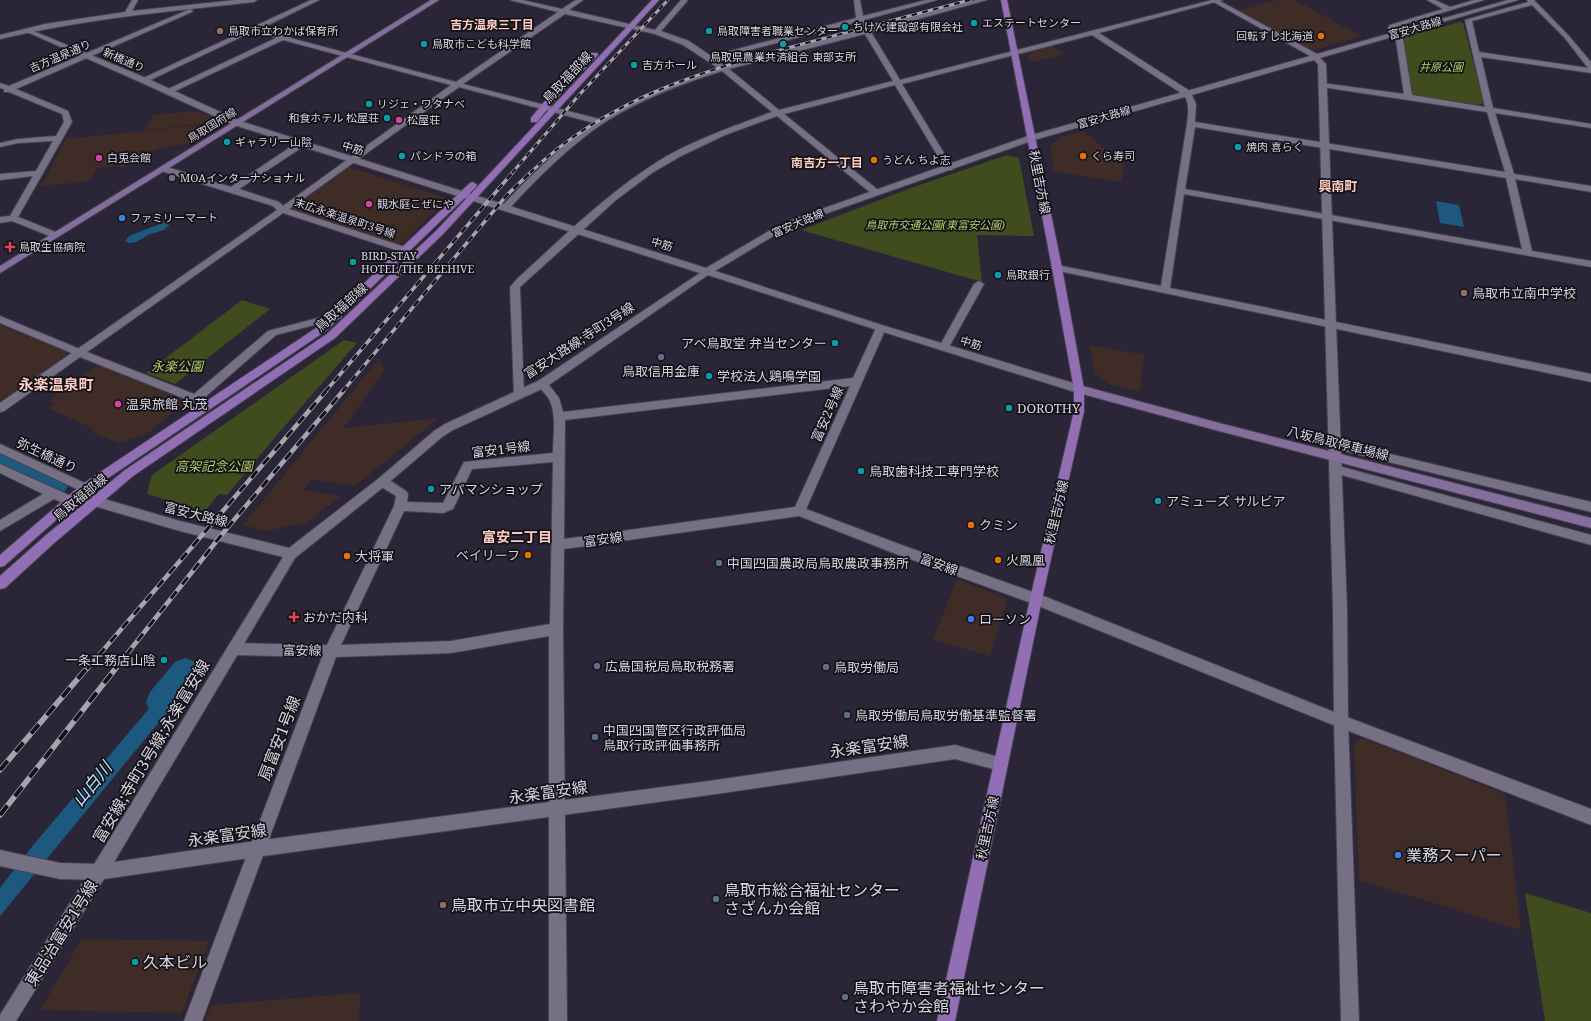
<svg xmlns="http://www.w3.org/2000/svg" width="1591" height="1021" font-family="'Noto Serif','Noto Sans JP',serif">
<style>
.commercial{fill:#3f2c26}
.green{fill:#404b1e}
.water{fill:#1d587e}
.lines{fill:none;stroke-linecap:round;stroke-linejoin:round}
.river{fill:#1d587e;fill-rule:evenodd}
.minor-casing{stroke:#464250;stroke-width:2}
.tertiary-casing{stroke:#464250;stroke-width:2}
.secondary-casing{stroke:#464250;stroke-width:2}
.primary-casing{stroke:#464250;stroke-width:2}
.minor{fill:#767085;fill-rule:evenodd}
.tertiary{fill:#767085;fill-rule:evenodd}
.secondary{fill:#846f9c;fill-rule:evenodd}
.primary{fill:#926fb4;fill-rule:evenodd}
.rail-far3-casing{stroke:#a7a4b0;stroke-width:3}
.rail-far2-casing{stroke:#a7a4b0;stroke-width:3.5}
.rail-far1-casing{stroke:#a7a4b0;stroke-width:4.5}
.rail-casing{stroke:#a7a4b0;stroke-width:5.5}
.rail-far3{stroke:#131118;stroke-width:2;stroke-dasharray:5.5;stroke-linecap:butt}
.rail-far2{stroke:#131118;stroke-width:2.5;stroke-dasharray:7;stroke-linecap:butt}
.rail-far1{stroke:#131118;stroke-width:3;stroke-dasharray:9;stroke-linecap:butt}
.rail{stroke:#131118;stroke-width:4;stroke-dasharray:12;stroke-linecap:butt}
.culture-dot{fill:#0f9aa8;stroke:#131118;stroke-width:1.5}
.education-dot{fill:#8d6e63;stroke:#131118;stroke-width:1.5}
.food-dot{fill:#e8710a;stroke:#131118;stroke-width:1.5}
.hotel-dot{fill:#d1479c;stroke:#131118;stroke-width:1.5}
.worship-dot{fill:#6b7280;stroke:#131118;stroke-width:1.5}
.shop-dot{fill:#3f7fe0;stroke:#131118;stroke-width:1.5}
.health-dot{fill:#e0444e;stroke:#131118;stroke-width:1.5}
.service-dot{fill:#5c6f8a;stroke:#131118;stroke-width:1.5}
.labels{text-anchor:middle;stroke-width:3.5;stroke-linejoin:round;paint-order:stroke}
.far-poi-label{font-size:11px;fill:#d6d4df;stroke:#131118;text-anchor:start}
.far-street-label{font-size:11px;fill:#d6d4df;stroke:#131118}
.far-park-label{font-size:11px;font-style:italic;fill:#b5cf63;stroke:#131118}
.far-neighbourhood-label{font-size:12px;font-weight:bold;fill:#fdcbbf;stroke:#131118}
.street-label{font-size:13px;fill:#d6d4df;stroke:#131118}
.far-quarter-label{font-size:13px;font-weight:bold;fill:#fdcbbf;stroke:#131118}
.poi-label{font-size:13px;fill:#d6d4df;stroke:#131118;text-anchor:start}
.park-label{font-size:13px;font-style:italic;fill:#b5cf63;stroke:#131118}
.neighbourhood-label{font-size:14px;font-weight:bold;fill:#fdcbbf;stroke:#131118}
.quarter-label{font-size:15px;font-weight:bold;fill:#fdcbbf;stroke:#131118}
.near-street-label{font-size:16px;fill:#d6d4df;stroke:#131118}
.near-poi-label{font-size:16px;fill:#d6d4df;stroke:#131118;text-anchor:start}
.near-water-label{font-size:17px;font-style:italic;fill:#bde2ff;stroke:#131118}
</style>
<rect width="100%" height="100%" fill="#2b2637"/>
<g class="commercial">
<path d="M1277 0H1294L1332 20 1329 21H1332L1362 36 1315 50 1306 49 1238 11Z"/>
<path d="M1052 46 1064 54 1029 63 1028 56 1033 51Z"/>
<path d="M197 111 211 118 200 124 146 130 153 115Z"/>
<path d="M200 125 210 131 190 143 156 149 123 168 115 166 97 168 90 181 41 186 66 139Z"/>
<path d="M1083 131 1125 165 1121 182 1054 171 1050 147 1060 137Z"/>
<path d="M348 167 447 198V199L402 243 394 244 290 210V208Z"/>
<path d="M0 325 67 352 65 356 0 402Z"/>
<path d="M1089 345 1144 355 1140 391 1111 385 1095 373Z"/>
<path d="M379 359 384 369 344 428 439 418 355 486 311 479 303 490 341 496 307 522 266 531 243 525Z"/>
<path d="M98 365 184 400 183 404 147 434 119 443 91 432 94 429 48 408 54 403 49 400Z"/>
<path d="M957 579 1007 599 990 656 933 640Z"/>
<path d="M1362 738 1505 794 1521 930 1359 880 1354 742Z"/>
<path d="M82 939 209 941 182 1013 40 1010Z"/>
<path d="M361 993 358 1021H205L211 1005Z"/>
</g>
<g class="green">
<path d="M1460 22 1463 23 1484 103 1476 105 1417 96 1411 93 1404 39 1407 36Z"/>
<path d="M1007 155 1019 158 1034 236 977 235 982 282 801 230 914 187Z"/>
<path d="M242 300 270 309 175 384 146 373Z"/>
<path d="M344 340 357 343 277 435 227 495 219 494 205 511 147 494 152 475Z"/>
<path d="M1525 893 1591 913V1021H1545Z"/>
</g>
<g class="water">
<path d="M396 197 397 200 406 199 409 201 399 207 383 205 385 202Z"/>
<path d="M1436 201 1459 205 1464 227 1440 223Z"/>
<path d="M165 222H168L169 225 164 230 148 235 136 242 129 243 125 241 129 236Z"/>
<path d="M181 674 191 679 168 711 0 916V888L34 844 165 690Z"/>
</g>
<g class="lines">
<g class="river">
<path d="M0 449 65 477 69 484 65 491 56 494 47 491 0 469Z"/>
<path d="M185 658 195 662 200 671 195 680 172 712 161 716 150 712 146 702 150 692 175 662Z"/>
</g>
<defs>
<g id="minor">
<path d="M132 0H138L132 11 236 0H257L254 2 190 9 193 11 192 12 16 89 68 111 72 122 18 217 58 233 60 235 58 237H52L12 221 0 223V217L10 216 33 176 0 180V174L36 171 53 141 18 143 0 147V143L18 139 56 136 64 122 62 114 9 92H4V89L0 88V83L9 86 190 9C126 16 63 24 0 39V35L45 24 125 12Z"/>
<path d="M311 0H319L262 28 294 39 456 82 558 12 510 0H522L562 9 576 0H583L569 10 655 30 681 0H688L661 31 689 41 711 56 856 18 854 0H860L863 16 926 0H937L864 20 869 28 976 0H987L871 32 900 80 1212 0H1223L1099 33 1190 91 1196 104 1195 122 1505 172 1487 112 1322 87 1318 85 1322 83 1404 94 1395 34 1388 28 1390 25 1443 9 1427 0H1435L1450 7 1474 0H1484L1395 27 1402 33 1412 95 1485 107 1465 20 1528 2 1527 0H1534L1568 35 1591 62V73L1481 57 1493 108 1591 124V128L1495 113 1514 174 1591 186V192L1515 179 1532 251 1591 261V267L1184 194 1170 288 1591 374V382L1054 270 1052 268 1054 266 1057 265 1161 286 1187 124C1188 114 1190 104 1184 95L1092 35 902 84 953 168 952 170H946L945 168 895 85 784 114 878 190 879 192 878 194H872L777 116 725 135 681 156 652 173 616 200 520 287 524 395 523 398H515L514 395 510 287 518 278C559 241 599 201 645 170 683 143 729 128 772 112L722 71C681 84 641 99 605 122 569 146 537 178 508 210L505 211 501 208 502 206C530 176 560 147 594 123L459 87 289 209 408 248 410 250 408 252H402L283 213 87 352 194 394 268 331 337 313 341 314 342 316 341 318 276 335 204 398 208 402 207 405 203 406 80 357 4 411 0 412V403L277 210 273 206 161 171 160 169 161 167H167L231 187 298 142H304V146L239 189 279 202 283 206 451 85 283 40 171 93H165L164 91 276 38 256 30 146 82H143L139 80ZM1532 5 1564 37 1588 68 1479 52 1472 21ZM565 14 655 34 683 45 718 68 649 93 599 119 463 84ZM858 22 863 30 724 66 715 59ZM865 34 893 81 779 110 729 69ZM1195 127 1506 178 1522 249 1185 189Z"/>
<path d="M979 281 984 284 949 347 948 349H940L939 347 974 284Z"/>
<path d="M881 325 886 328 806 509 899 544 1041 595 1344 716 1591 809V825L1336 726 1031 603 891 552 799 516 564 549 563 629 567 1021H549V636L451 653 336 657 202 1021H184L322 657 234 655 229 653 227 649 229 645 234 643 327 645 394 506 396 496 378 485 376 482 378 479C387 476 398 486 406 491L408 494 407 502 443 503 464 462 553 453C553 437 557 414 549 399 546 394 540 389 537 384L538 381H546L559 398 563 412 853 378 876 328ZM850 386 795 507 564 539 565 420ZM553 462 550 624 451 641 341 645 404 511 443 513 453 509 472 469Z"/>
<path d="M1336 441 1591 502V512L1332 448 1330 445 1332 442Z"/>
<path d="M0 444 89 485 100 501 98 504 70 506 54 499 0 531V520L43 494 0 473V464L71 496H84L81 491 0 453Z"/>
<path d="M1335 465 1591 535V545L1331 472 1329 469 1331 466Z"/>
<path d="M0 850 60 863 99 864 105 866 107 872 105 878 99 880 60 879 0 866Z"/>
</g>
<g id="tertiary">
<path d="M1210 0H1218L1317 54 1508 0H1518L1320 58 1326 64 1347 609 1348 721 1359 1021H1341L1334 721 1333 609 1318 64 1314 60 1034 140 805 221 775 235 715 271 885 326 1083 386 1084 389 1083 392H1075L877 330 708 275 546 387 453 430 442 437 386 485 295 558 114 862 256 841 709 781 955 745 1006 759 1008 764 1006 769 1001 771 955 759 709 795 256 857 104 879 16 1021H0V1015L93 866 283 557 180 531 94 506 90 504 88 501 90 498 94 496 180 521 289 548 378 479 434 431 445 424 538 381 700 273 234 125 140 82 27 32V30H31L146 78 240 121 706 268 769 231 799 217 1028 136 1310 56Z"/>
<path d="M0 316 82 350 83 352 82 354H74L0 323Z"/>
</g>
<g id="secondary">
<path d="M431 0H439L0 273V266Z"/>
<path d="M1079 385 1219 423 1591 518V528L1219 431 1075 392 1074 389 1075 386Z"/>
</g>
<g id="primary">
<path d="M652 0H659L443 234 335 338 133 476 53 544 5 588 0 589V576L45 536 125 470 327 334 437 230Z"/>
<path d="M1001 0H1007L1062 268 1084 389V411L1042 599 955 1021H937L1030 599 1074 411V389L1052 268Z"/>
<path d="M591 53H597L598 55 560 94 537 122H531V118L554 90Z"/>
<path d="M473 182 477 185 476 187 327 330 89 491 4 566 0 567V555L81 485 319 326 470 183Z"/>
</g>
</defs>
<use href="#minor" class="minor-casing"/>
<use href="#tertiary" class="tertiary-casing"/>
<use href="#secondary" class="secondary-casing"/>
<use href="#primary" class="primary-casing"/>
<use href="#minor" class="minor"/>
<use href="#tertiary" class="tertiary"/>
<use href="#secondary" class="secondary"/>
<use href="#primary" class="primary"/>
<defs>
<g id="rail-far3">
<path d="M512 173 580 94 668 0"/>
<path d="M530 173C609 96 714 67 818 40 868 27 919 13 970 0"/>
</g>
<g id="rail-far2">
<path d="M325 392 513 172"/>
<path d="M342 392 507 195 531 172"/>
</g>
<g id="rail-far1">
<path d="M87 669 326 391"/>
<path d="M115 669 223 533 343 391"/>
</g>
<g id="rail">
<path d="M0 770 87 668"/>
<path d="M0 815 116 668"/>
</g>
</defs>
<use href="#rail-far3" class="rail-far3-casing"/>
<use href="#rail-far2" class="rail-far2-casing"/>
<use href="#rail-far1" class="rail-far1-casing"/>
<use href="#rail" class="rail-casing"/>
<use href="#rail-far3" class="rail-far3"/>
<use href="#rail-far2" class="rail-far2"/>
<use href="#rail-far1" class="rail-far1"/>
<use href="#rail" class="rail"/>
</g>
<g class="culture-dot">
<circle cx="974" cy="23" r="4"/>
<circle cx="845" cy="27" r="4"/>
<circle cx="709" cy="31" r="4"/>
<circle cx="424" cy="44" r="4"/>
<circle cx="783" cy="44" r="4"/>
<circle cx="634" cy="65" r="4"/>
<circle cx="369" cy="104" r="4"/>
<circle cx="387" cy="118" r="4"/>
<circle cx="227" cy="142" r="4"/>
<circle cx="1238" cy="147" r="4"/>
<circle cx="402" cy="156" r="4"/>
<circle cx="353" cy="262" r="4"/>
<circle cx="998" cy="275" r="4"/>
<circle cx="835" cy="343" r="4"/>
<circle cx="709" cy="376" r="4"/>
<circle cx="1009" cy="408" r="4"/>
<circle cx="861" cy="471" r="4"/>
<circle cx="431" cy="489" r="4"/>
<circle cx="1158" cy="501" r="4"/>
<circle cx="164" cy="660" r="4"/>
<circle cx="135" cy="962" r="4"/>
</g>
<g class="education-dot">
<circle cx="220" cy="31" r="4"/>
<circle cx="1464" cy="293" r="4"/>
<circle cx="443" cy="905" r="4"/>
</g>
<g class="food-dot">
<circle cx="1321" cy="36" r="4"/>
<circle cx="1083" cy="156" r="4"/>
<circle cx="874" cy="160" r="4"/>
<circle cx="971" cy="525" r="4"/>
<circle cx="528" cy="555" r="4"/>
<circle cx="347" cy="556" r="4"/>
<circle cx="998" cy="560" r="4"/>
</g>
<g class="hotel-dot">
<circle cx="399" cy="120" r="4"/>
<circle cx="99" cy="158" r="4"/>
<circle cx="369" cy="204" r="4"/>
<circle cx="118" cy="404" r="4"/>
</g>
<circle class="worship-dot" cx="172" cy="178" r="4"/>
<g class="shop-dot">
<circle cx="122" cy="218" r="4"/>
<circle cx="971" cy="619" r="4"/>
<circle cx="1398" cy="855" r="4"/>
</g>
<g class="health-dot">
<path d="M8 241h4v4h4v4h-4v4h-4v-4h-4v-4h4z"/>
<path d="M292 611h4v4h4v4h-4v4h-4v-4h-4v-4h4z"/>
</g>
<g class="service-dot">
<circle cx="661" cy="357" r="4"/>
<circle cx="719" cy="563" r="4"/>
<circle cx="597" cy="666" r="4"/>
<circle cx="826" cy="667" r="4"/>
<circle cx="847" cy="715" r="4"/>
<circle cx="595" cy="737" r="4"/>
<circle cx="716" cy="899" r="4"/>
<circle cx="845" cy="997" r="4"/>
</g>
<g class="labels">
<g class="far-poi-label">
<text x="982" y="27">エステートセンター</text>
<text x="853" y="31">ちけん建設部有限会社</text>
<text x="228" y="35">鳥取市立わかば保育所</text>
<text x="717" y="35">鳥取障害者職業センター</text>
<text x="1313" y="40" text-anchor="end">回転すし北海道</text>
<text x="432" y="48">鳥取市こども科学館</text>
<text x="783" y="61" text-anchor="middle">鳥取県農業共済組合 東部支所</text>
<text x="642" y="69">吉方ホール</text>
<text x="377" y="108">リジェ・ワタナベ</text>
<text x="379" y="122" text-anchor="end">和食ホテル 松屋荘</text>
<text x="407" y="124">松屋荘</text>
<text x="235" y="146">ギャラリー山陰</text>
<text x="1246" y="151">焼肉 喜らく</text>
<text x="410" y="160">パンドラの箱</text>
<text x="1091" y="160">くら寿司</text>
<text x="107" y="162">白兎会館</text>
<text x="882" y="164">うどん ちよ志</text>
<text x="180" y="182">MOAインターナショナル</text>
<text x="377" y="208">観水庭こぜにや</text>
<text x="130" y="222">ファミリーマート</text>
<text x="19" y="251">鳥取生協病院</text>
<text x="361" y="260">BIRD-STAY<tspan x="361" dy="13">HOTEL/THE BEEHIVE</tspan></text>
<text x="1006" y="279">鳥取銀行</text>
</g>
<g class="far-street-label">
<text transform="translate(1415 28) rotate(-16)" y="4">富安大路線</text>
<text transform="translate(60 56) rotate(-23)" y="4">吉方温泉通り</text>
<text transform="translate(124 60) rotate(23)" y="4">新橋通り</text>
<text transform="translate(1104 117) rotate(-16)" y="4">富安大路線</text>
<text transform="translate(212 125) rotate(-32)" y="4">鳥取国府線</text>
<text transform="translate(353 148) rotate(18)" y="4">中筋</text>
<text transform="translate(345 218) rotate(18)" y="4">末広永楽温泉町3号線</text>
<text transform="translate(798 223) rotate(-23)" y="4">富安大路線</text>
<text transform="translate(662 244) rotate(18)" y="4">中筋</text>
<text transform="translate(971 343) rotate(18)" y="4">中筋</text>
</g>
<g class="far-park-label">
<text x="1441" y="71">井原公園</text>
<text x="935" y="229">鳥取市交通公園(東富安公園)</text>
</g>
<g class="far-neighbourhood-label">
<text x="492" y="29">吉方温泉三丁目</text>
<text x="827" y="167">南吉方一丁目</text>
</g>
<g class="street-label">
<text transform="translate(567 77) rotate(-47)" y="5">鳥取福部線</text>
<text transform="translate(1040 182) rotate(79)" y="5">秋里吉方線</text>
<text transform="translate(341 307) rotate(-42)" y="5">鳥取福部線</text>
<text transform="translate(579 340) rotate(-33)" y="5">富安大路線;寺町3号線</text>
<text transform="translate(827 414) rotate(-66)" y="5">富安2号線</text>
<text transform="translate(1338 443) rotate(14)" y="5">八坂鳥取停車場線</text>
<text transform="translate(501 449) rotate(-7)" y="5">富安1号線</text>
<text transform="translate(47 455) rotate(25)" y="5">弥生橋通り</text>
<text transform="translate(80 497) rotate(-40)" y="5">鳥取福部線</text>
<text transform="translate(1056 512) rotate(-77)" y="5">秋里吉方線</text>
<text transform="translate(196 514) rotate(14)" y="5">富安大路線</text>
<text transform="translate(603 539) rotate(-8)" y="5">富安線</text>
<text transform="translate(939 564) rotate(20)" y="5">富安線</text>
<text transform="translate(302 650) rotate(1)" y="5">富安線</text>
<text transform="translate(987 828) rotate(-78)" y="5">秋里吉方線</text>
</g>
<g class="far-quarter-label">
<text x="1338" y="191">興南町</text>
</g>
<g class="poi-label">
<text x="1472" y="298">鳥取市立南中学校</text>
<text x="827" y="348" text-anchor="end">アベ鳥取堂 弁当センター</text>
<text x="661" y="376" text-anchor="middle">鳥取信用金庫</text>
<text x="717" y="381">学校法人鶏鳴学園</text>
<text x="126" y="409">温泉旅館 丸茂</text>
<text x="1017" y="413">DOROTHY</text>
<text x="869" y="476">鳥取歯科技工専門学校</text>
<text x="439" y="494">アパマンショップ</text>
<text x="1166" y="506">アミューズ サルビア</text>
<text x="979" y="530">クミン</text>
<text x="520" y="560" text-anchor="end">ベイリーフ</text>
<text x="355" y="561">大将軍</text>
<text x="1006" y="565">火鳳凰</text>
<text x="727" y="568">中国四国農政局鳥取農政事務所</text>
<text x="303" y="622">おかだ内科</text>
<text x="979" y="624">ローソン</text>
<text x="156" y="665" text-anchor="end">一条工務店山陰</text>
<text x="605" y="671">広島国税局鳥取税務署</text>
<text x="834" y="672">鳥取労働局</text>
<text x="855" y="720">鳥取労働局鳥取労働基準監督署</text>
<text x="603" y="735">中国四国管区行政評価局<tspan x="603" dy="15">鳥取行政評価事務所</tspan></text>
</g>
<g class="park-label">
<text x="177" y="371">永楽公園</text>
<text x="214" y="471">高架記念公園</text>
</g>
<g class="neighbourhood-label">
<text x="517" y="542">富安二丁目</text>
</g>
<g class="quarter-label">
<text x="56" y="390">永楽温泉町</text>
</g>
<g class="near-street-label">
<text transform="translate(279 738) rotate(-69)" y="6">扇富安1号線</text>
<text transform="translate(869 746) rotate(-8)" y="6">永楽富安線</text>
<text transform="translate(151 751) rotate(-59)" y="6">富安線;寺町3号線;永楽富安線</text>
<text transform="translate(548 792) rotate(-8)" y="6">永楽富安線</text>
<text transform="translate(227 835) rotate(-8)" y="6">永楽富安線</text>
<text transform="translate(61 933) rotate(-58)" y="6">東品治富安1号線</text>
</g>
<g class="near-poi-label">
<text x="1406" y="861">業務スーパー</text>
<text x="724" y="896">鳥取市総合福祉センター<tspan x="724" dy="18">さざんか会館</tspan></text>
<text x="451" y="911">鳥取市立中央図書館</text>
<text x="143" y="968">久本ビル</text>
<text x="853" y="994">鳥取市障害者福祉センター<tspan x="853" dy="18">さわやか会館</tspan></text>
</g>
<g class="near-water-label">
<text transform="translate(92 784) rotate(-51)" y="6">山白川</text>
</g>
</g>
</svg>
